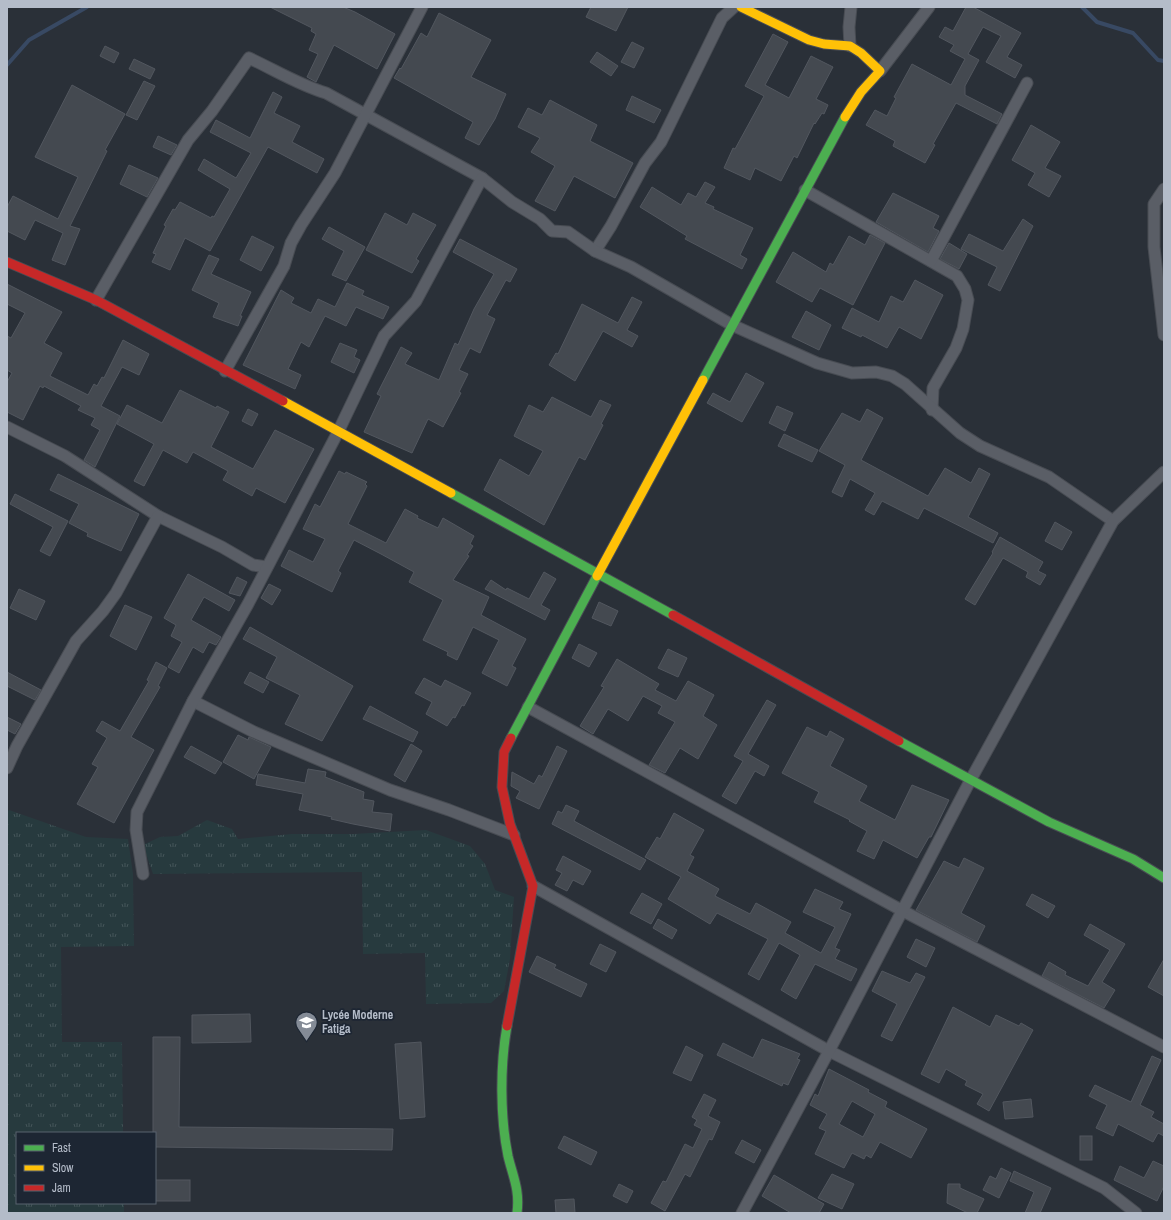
<svg xmlns="http://www.w3.org/2000/svg" width="1171" height="1220" font-family="'Archivo Narrow',sans-serif">
<style>
.grass{fill:url(#grass-tufts)}
.lines{fill:none;stroke-linecap:round;stroke-linejoin:round}
.stream{stroke:#384963;stroke-width:4}
.building{fill:#444950;stroke:#52575f;fill-rule:evenodd}
.street-casing{stroke:#484c53;stroke-width:13}
.fast-casing{stroke:#484c53;stroke-width:11}
.slow-casing{stroke:#484c53;stroke-width:11}
.jam-casing{stroke:#484c53;stroke-width:11}
.street{stroke:#5a5e66;stroke-width:11}
.fast{stroke:#4caf50;stroke-width:9}
.slow{stroke:#ffc107;stroke-width:9}
.jam{stroke:#c62828;stroke-width:9}
.labels{text-anchor:middle;stroke-width:3.5;stroke-linejoin:round;paint-order:stroke}
.poi-label{font-size:12px;font-weight:bold;fill:#b4bcc9;stroke:#1d2633;text-anchor:start}
</style>
<defs>
<pattern id="grass-tufts" width="24" height="20" patternUnits="userSpaceOnUse"><rect width="24" height="20" fill="#273a3e"/><path d="M3 7l-1-3M5 7V3M7 7l1-3M15 17l-1-3M17 17v-4M19 17l1-3" fill="none" stroke="#445559"/></pattern>
</defs>
<rect width="100%" height="100%" fill="#2a3038"/>
<g class="grass">
<path d="M9 810 86 837 128 839 133 874 134 946 61 947 62 1042H122L123 1133H17V1203H124V1213H7V812Z"/>
<path d="M207 820 232 829 238 839 292 834H353L426 830 470 846 485 864 495 890 514 897 510 959 504 991 491 1003 426 1004 425 953 363 954 362 872 153 874 143 845 160 837 178 836Z"/>
</g>
<g class="lines">
<g class="stream">
<path d="M1082 7 1097 22 1133 33 1158 60 1164 61"/>
<path d="M7 65 29 40 87 7"/>
</g>
</g>
<g class="building">
<path d="M270 7H343L355 12 395 34 377 69 334 45 316 82 307 77 318 54 309 50 316 34 311 31 312 28Z"/>
<path d="M591 7H628L616 31 586 17Z"/>
<path d="M966 7H973L1021 33 1007 57 1022 65 1015 78 986 62 1001 36 983 27 968 54 979 60 965 86V95L1002 114 997 124 956 103 933 144 935 145 925 163 893 146 895 141 866 125 875 110 887 116 896 98 894 97 912 64 951 85 965 59 950 51 954 45 939 37 945 27 953 31Z"/>
<path d="M439 13 491 40 471 77 506 94 495 119 479 145 465 138 473 122 394 78 400 68 401 69 421 33 427 37Z"/>
<path d="M773 34 788 42 765 85 789 98 811 56 833 67 816 99 828 105 824 114 822 113 815 124 814 123 797 158 794 156 781 181 755 168 750 180 724 168 733 148 735 149 764 96 745 86Z"/>
<path d="M632 42 644 48 634 68 621 62Z"/>
<path d="M105 46 119 53 114 63 100 56Z"/>
<path d="M597 52 618 66 611 76 590 62Z"/>
<path d="M134 59 155 69 150 79 129 69Z"/>
<path d="M144 81 155 86 137 120 126 115Z"/>
<path d="M72 85 125 114 105 150 107 151 70 226 80 229 65 265 52 260 63 233 35 220 25 240 7 231V207L13 196 58 219 78 177 35 157Z"/>
<path d="M273 92 282 97 274 113 300 126 292 142 324 159 317 173 268 147 210 251 185 238 170 270 152 262 156 254 153 253 166 226 164 225 173 209 175 210 180 202 211 218 212 216 214 217 230 189 198 170 204 159 236 178 251 153 210 132 216 120 250 138Z"/>
<path d="M632 96 661 110 654 123 626 110Z"/>
<path d="M550 100 597 125 590 141 633 163 615 198 574 176 555 211 535 201 555 166 531 152 540 138 518 127 528 108 542 115Z"/>
<path d="M1031 125 1060 142 1045 168 1061 176 1049 197 1028 185 1035 173 1012 160Z"/>
<path d="M158 136 177 145 171 155 153 147Z"/>
<path d="M129 165 158 178 147 197 120 184Z"/>
<path d="M705 182 715 187 705 203 714 207 713 209 753 228 740 255 747 259 742 269 685 239 687 236 640 207 652 187 681 205 688 193 696 197Z"/>
<path d="M893 193 939 216 933 228 939 231 928 252 876 222Z"/>
<path d="M385 213 407 225 413 213 436 225 416 259 419 261 412 273 366 250Z"/>
<path d="M1023 219 1033 226 1000 291 988 285 997 267 961 249 969 234 1003 251Z"/>
<path d="M329 227 365 247 346 281 332 275 344 251 322 239Z"/>
<path d="M870 235 885 243 853 305 820 288 812 302 776 282 793 252 826 272 830 263 833 265 849 236 865 245Z"/>
<path d="M252 236 274 247 261 271 240 260Z"/>
<path d="M460 239 517 269 510 282 506 280 487 315 495 319 480 353 470 348 459 370 468 374 459 392 461 393 443 427 428 419 412 453 364 432 381 396 377 394 401 347 412 353 405 364 439 380 455 343 458 345 474 309 494 274 453 252Z"/>
<path d="M949 243 967 254 959 269 940 259Z"/>
<path d="M209 255 219 259 211 274 251 292 240 316H242L238 326 213 317 219 303 192 290Z"/>
<path d="M915 280 943 295 921 339 899 327 887 348 862 335 861 337 842 328 852 308 879 322 891 296 903 302Z"/>
<path d="M347 283 364 291 362 295 389 307 383 319 356 307 346 326 325 316 309 347 301 342 288 369 301 375 295 389 243 365 281 290 294 298 291 303 311 313 318 299 335 307Z"/>
<path d="M7 284 62 312 44 343 62 353 50 376 88 395 94 384 97 386 102 377 104 378 123 340 149 354 139 375 122 367 101 406 120 416 95 467 84 460 100 430 91 425 95 418 78 410 81 406 44 386 43 388 40 386 23 420 7 412V382L12 373 7 370V336L11 338 25 313 7 304Z"/>
<path d="M632 297 642 302 627 330 638 336 632 347 603 331 575 381 549 365 556 353 558 354 582 304 618 323Z"/>
<path d="M806 311 831 325 819 350 792 337Z"/>
<path d="M340 343 357 350 354 357 360 360 354 373 331 362Z"/>
<path d="M746 373 764 383 742 422 707 403 713 393 730 402Z"/>
<path d="M180 390 216 408 217 406 229 412 211 447 253 469 275 430 314 449 285 503 256 488 252 496 223 480 228 471 193 452 187 463 163 450 144 486 134 481 154 444 117 424 127 405 162 423Z"/>
<path d="M552 397 591 417 600 400 611 405 601 424 603 425 585 460 579 457 544 525 484 490 500 459 529 476 543 451 514 436 529 405 543 412Z"/>
<path d="M777 406 793 413 785 431 769 423Z"/>
<path d="M248 409 258 414 252 426 242 421Z"/>
<path d="M867 409 883 418 861 460 928 496 945 468 971 483 979 468 990 474 968 517 998 533 993 543 924 508 918 519 882 501 874 515 865 510 875 493 850 479 842 497 832 492 845 465 819 451 842 413 860 422Z"/>
<path d="M784 434 818 450 812 462 778 446Z"/>
<path d="M339 471 345 474 346 472 367 482 365 484 367 486 348 524 386 543 405 509 418 516 417 518 438 528 443 518 474 536 470 544 473 546 467 555 469 556 453 580 489 597 481 615 526 639 512 666 516 668 507 686 482 673 499 640 473 627 457 660 447 655 448 652 423 640 443 600 409 582 414 572 381 554 354 540 338 571 341 573 332 592 281 566 289 550 313 562 325 539 303 529 315 504 320 507Z"/>
<path d="M58 474 139 514 121 551 87 536 88 533 69 523 79 504 50 490Z"/>
<path d="M15 494 68 521 50 556 40 551 53 527 10 504Z"/>
<path d="M1055 522 1072 532 1062 550 1045 541Z"/>
<path d="M1000 537 1043 562 1038 571 1046 575 1040 585 1026 577 1028 572 1003 558 975 605 965 599 993 553 992 552Z"/>
<path d="M544 572 556 579 541 605 550 610 545 620 485 589 491 580 506 590 507 588 529 599Z"/>
<path d="M188 574 235 600 229 611 204 597 191 620 221 637 216 645 209 642 203 653 193 647 179 673 168 667 182 642 171 636 176 625 164 618Z"/>
<path d="M237 577 247 582 240 596 229 593Z"/>
<path d="M269 584 281 590 272 605 261 598Z"/>
<path d="M19 589 45 601 36 620 10 608Z"/>
<path d="M599 602 618 611 611 626 592 618Z"/>
<path d="M125 605 152 617 136 650 110 636Z"/>
<path d="M250 627 353 686 322 741 285 724 300 695 266 678 277 657 243 639Z"/>
<path d="M579 644 597 653 589 667 572 658Z"/>
<path d="M668 649 687 658 678 677 658 668Z"/>
<path d="M617 659 659 684 655 690 676 701 688 681 714 695 703 716 717 725 698 759 680 748 665 773 649 765 675 722 658 713 662 706 643 696 628 721 608 709 593 734 580 726 604 687 601 686Z"/>
<path d="M156 662 167 668 158 686 160 687 131 737 154 750 114 823 77 804 98 767 92 764 107 738 96 731 102 721 120 731 149 681 147 680Z"/>
<path d="M7 672 41 690 35 700 7 686Z"/>
<path d="M250 672 269 682 263 693 244 683Z"/>
<path d="M424 678 441 687 445 680 471 693 464 706 462 705 455 718 453 717 447 726 426 714 432 702 415 693Z"/>
<path d="M767 700 776 705 748 754 769 766 764 776 755 771 736 804 722 796 743 761 734 756Z"/>
<path d="M370 706 418 732 413 742 363 719Z"/>
<path d="M7 717 21 724 15 734 7 730Z"/>
<path d="M807 727 827 737 830 731 844 739 830 766 867 786 859 801 895 820 912 785 949 800 931 837H929L917 858 883 840 874 859 857 851 867 831 849 821 850 820 814 802 819 792 782 773Z"/>
<path d="M238 735 248 740 249 737 271 747 254 779 223 762Z"/>
<path d="M411 744 422 751 405 782 394 775Z"/>
<path d="M191 746 222 763 215 774 184 757Z"/>
<path d="M557 746 567 751 539 809 516 798 520 791 511 786 512 772 534 784 539 775 542 777Z"/>
<path d="M308 769 326 772 325 777 364 792 363 799 374 801 372 812 392 814 390 831 353 824 331 819 332 817 299 810 303 794 256 785 258 774 305 783Z"/>
<path d="M566 805 579 811 574 821 646 860 640 870 552 824 558 811 562 813Z"/>
<path d="M674 813 704 830 690 855 694 857 687 871 719 889 715 896 750 914 756 903 791 922 785 933 821 953 835 927 803 912 815 889 843 902 839 909 851 914 835 948 840 950 835 959 857 969 851 981 815 964 796 999 781 990 800 955 779 943 759 980 748 974 768 939 717 913 710 924 668 899 681 877 645 857 657 837 660 839Z"/>
<path d="M563 856 591 871 583 885 573 880 567 891 555 885 562 873 556 870Z"/>
<path d="M964 858 984 868 961 913 985 926 977 942 916 910 944 861 959 868Z"/>
<path d="M642 893 662 904 651 924 630 913Z"/>
<path d="M1032 894 1055 906 1048 918 1026 905Z"/>
<path d="M658 919 677 930 672 939 653 928Z"/>
<path d="M1090 924 1125 944 1102 982 1115 990 1104 1008 1042 976 1049 962 1066 972 1065 975 1088 986 1110 950 1084 935Z"/>
<path d="M916 939 935 948 926 967 907 957Z"/>
<path d="M600 944 616 952 606 972 590 964Z"/>
<path d="M537 956 556 965 554 968 587 984 581 997 529 972Z"/>
<path d="M1164 959V996L1148 987Z"/>
<path d="M882 971 910 983 916 973 925 977 892 1041 881 1036 897 1004 872 991Z"/>
<path d="M953 1007 990 1027 996 1015 1019 1026 1021 1023 1033 1030 989 1111 977 1104 983 1094 965 1085 967 1081 946 1069 939 1083 921 1074Z"/>
<path d="M250 1014 251 1042 192 1043V1015Z"/>
<path d="M153 1037H180L179 1127 393 1129 392 1150 155 1147V1133H153Z"/>
<path d="M762 1039 800 1054 797 1059 800 1060 788 1085 783 1083 782 1086 717 1055 723 1043 753 1058Z"/>
<path d="M421 1042 425 1117 400 1119 395 1044Z"/>
<path d="M686 1046 703 1055 691 1081 673 1073Z"/>
<path d="M1152 1056 1161 1060 1140 1105 1154 1112 1151 1117 1164 1124V1136L1158 1133 1153 1142 1118 1124 1113 1136 1096 1128 1107 1105 1089 1096 1095 1085 1131 1102Z"/>
<path d="M829 1069 869 1090 868 1092 887 1102 885 1107 927 1129 911 1158 880 1142 871 1158 866 1155 864 1159 852 1153 844 1168 815 1154 826 1131 819 1128 827 1114 810 1105 815 1094 818 1096ZM852 1101 875 1114 863 1137 839 1124Z"/>
<path d="M704 1094 716 1100 708 1116 720 1122 712 1140 709 1139 690 1177 685 1174 665 1211 651 1203 663 1181 666 1182 685 1144 693 1148 702 1129 694 1125 697 1120 692 1117Z"/>
<path d="M1031 1099 1033 1117 1005 1119 1003 1102Z"/>
<path d="M564 1136 597 1152 591 1165 558 1148Z"/>
<rect x="1080" y="1136" width="12" height="24"/>
<path d="M742 1140 761 1150 754 1163 735 1153Z"/>
<path d="M1153 1161 1164 1166V1186L1157 1201 1114 1180 1120 1166 1144 1178Z"/>
<path d="M1001 1168 1011 1173 999 1198 983 1190 990 1176 996 1179Z"/>
<path d="M1014 1171 1051 1188 1040 1213H1025L1034 1192 1010 1181Z"/>
<path d="M832 1174 854 1184 842 1209 818 1198Z"/>
<path d="M774 1175 824 1204 819 1213H791L762 1196Z"/>
<rect x="155" y="1180" width="35" height="21"/>
<path d="M619 1184 633 1191 627 1203 613 1196Z"/>
<path d="M948 1184H960V1188L984 1199 977 1213H968L947 1203Z"/>
<path d="M574 1199 575 1213H556L555 1200Z"/>
</g>
<g class="lines">
<defs>
<g id="street">
<path d="M850 46 849 27 851 7"/>
<path d="M880 71 929 7"/>
<path d="M1164 189 1154 204V247L1164 335"/>
<path d="M805 190 957 276 965 289 968 300 963 329 956 348 933 388 932 410"/>
<path d="M595 251 611 226 645 163 661 142 722 18 734 7"/>
<path d="M931 261 1027 83"/>
<path d="M96 300 188 140 212 111 249 58C275 70 299 85 326 93L482 178 512 202 540 219 552 231 568 232 595 251 631 267 732 325 817 363 852 373 876 372 892 376 905 384 960 433 980 446 1049 477 1113 521"/>
<path d="M225 371 284 266 291 243 301 225 335 173 422 7"/>
<path d="M7 427 65 456 158 516 222 547 253 565 267 567"/>
<path d="M193 701 254 732 390 790 449 810 514 835"/>
<path d="M528 707 903 911 1164 1047"/>
<path d="M7 768 17 746 76 641 103 611 116 593 158 516"/>
<path d="M143 874 136 830 137 812 193 701 248 604 338 432 384 336 416 301 482 178"/>
<path d="M533 886 829 1051 1104 1188 1136 1213"/>
<path d="M742 1213 829 1051 970 781 1113 521 1164 472"/>
</g>
<g id="fast">
<path d="M703 380 845 117"/>
<path d="M451 493 673 615"/>
<path d="M511 738 597 576"/>
<path d="M899 741 1049 822 1133 859 1164 878"/>
<path d="M507 1026C500 1065 500 1117 508 1156 513 1177 520 1190 517 1213"/>
</g>
<g id="slow">
<path d="M741 7 809 40 824 44 850 46 861 53 880 71 861 92 845 117"/>
<path d="M283 401 451 493"/>
<path d="M597 576 703 380"/>
</g>
<g id="jam">
<path d="M7 262 96 300 283 401"/>
<path d="M673 615 899 741"/>
<path d="M507 1026 533 886 510 824 502 787 504 752 511 738"/>
</g>
</defs>
<use href="#street" class="street-casing"/>
<use href="#fast" class="fast-casing"/>
<use href="#slow" class="slow-casing"/>
<use href="#jam" class="jam-casing"/>
<use href="#street" class="street"/>
<use href="#fast" class="fast"/>
<use href="#slow" class="slow"/>
<use href="#jam" class="jam"/>
</g>
<defs>
<symbol id="school-pin" viewBox="-11 -11 22 30"><path d="M0 17L-7.5 6A9.5 9.5 0 1 1 7.5 6Z" fill="#848b96" stroke="#1d2633"/><path d="M0-5L7-2L0 1L-7-2ZM-4 1L0 2.5L4 1V4Q0 6-4 4Z" fill="#fff"/></symbol>
</defs>
<g fill-rule="evenodd">
<use href="#school-pin" x="294" y="1010" width="25" height="34"/>
</g>
<g class="labels">
<g class="poi-label">
<text x="322" y="1019">Lycée Moderne<tspan x="322" dy="14">Fatiga</tspan></text>
</g>
</g>
<rect width="1171" height="1220" fill="none" stroke="#b4bcc9" stroke-width="16"/>
<rect x="16" y="1132" width="140" height="72" fill="#1d2633" stroke="#59626f"/>
<rect x="24" y="1145" width="20" height="6" fill="#4caf50" stroke="#59626f"/>
<text x="52" y="1152" font-size="12" fill="#b4bcc9">Fast</text>
<rect x="24" y="1165" width="20" height="6" fill="#ffc107" stroke="#59626f"/>
<text x="52" y="1172" font-size="12" fill="#b4bcc9">Slow</text>
<rect x="24" y="1185" width="20" height="6" fill="#c62828" stroke="#59626f"/>
<text x="52" y="1192" font-size="12" fill="#b4bcc9">Jam</text>
</svg>
